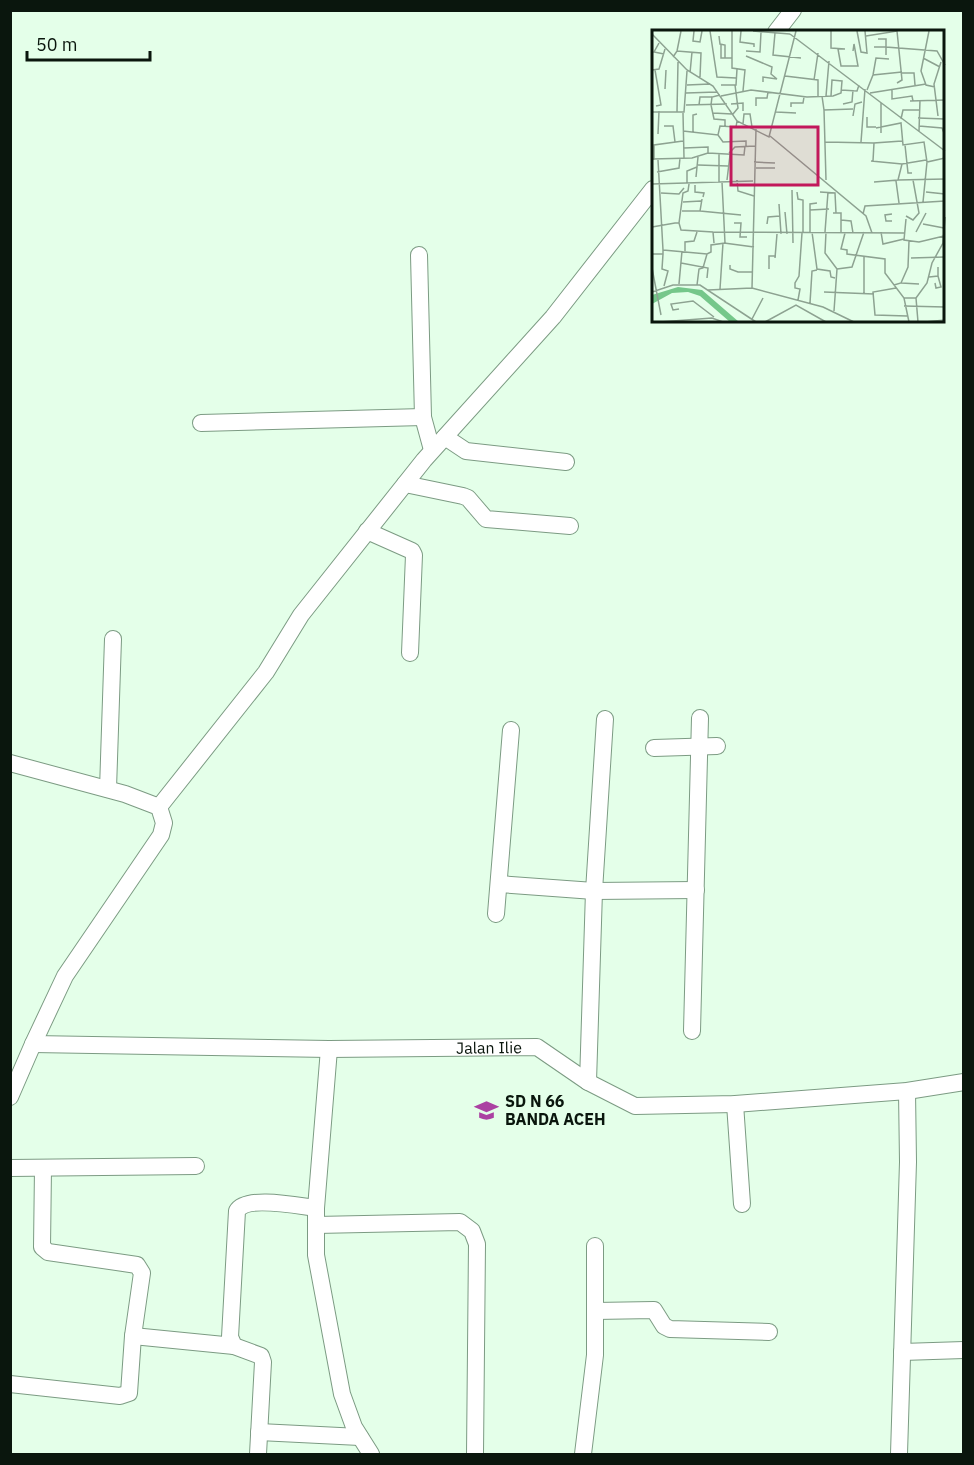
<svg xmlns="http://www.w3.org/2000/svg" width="974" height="1465" font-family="'IBM Plex Sans',sans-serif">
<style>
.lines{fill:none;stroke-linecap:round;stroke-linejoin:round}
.minor-casing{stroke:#7c9b83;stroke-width:18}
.minor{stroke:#fff;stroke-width:16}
.labels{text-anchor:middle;stroke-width:4.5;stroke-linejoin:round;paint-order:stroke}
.street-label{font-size:16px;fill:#0a160d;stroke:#e4ffe9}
.poi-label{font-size:16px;font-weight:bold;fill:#0a160d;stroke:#e4ffe9;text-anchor:start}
.inset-road{fill:none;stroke:#8da291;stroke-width:1.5}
.view{fill:#c2185b;fill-opacity:0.15;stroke:#c2185b;stroke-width:3}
.inset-edge{fill:none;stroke:#0a160d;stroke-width:3}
</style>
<rect width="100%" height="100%" fill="#e4ffe9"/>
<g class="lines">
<defs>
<g id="minor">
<path d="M776 32 793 10"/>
<path d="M419 255 423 417 432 450"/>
<path d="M201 423 423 417"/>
<path d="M445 437 466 451 566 462"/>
<path d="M405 484 463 496 468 498 486 519 570 526"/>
<path d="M367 531 412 551 414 555 410 653"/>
<path d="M654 748 717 746"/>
<path d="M10 763 125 794 159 807 164 823 161 835 65 976 33 1044 10 1097"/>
<path d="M108 789 113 639"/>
<path d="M159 807 266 672 301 615 424 460 553 317 653 189"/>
<path d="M499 884 594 891 696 890"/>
<path d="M496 914 511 730"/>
<path d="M692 1031 700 718"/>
<path id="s1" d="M33 1044 329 1049 537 1047 588 1082 635 1106 735 1104 907 1091 964 1082"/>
<path d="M329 1049 316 1208V1255L342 1394 354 1427 371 1454"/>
<path d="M588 1082 594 891 605 719"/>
<path d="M735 1104 742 1204"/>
<path d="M10 1168 196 1166"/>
<path d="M316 1225 460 1222 472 1231 477 1244 475 1454"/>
<path d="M595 1311 654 1310 664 1326 670 1329 769 1332"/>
<path d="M133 1336 234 1346"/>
<path d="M902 1352 964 1350"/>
<path d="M10 1384 120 1396 129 1393 133 1336 142 1273 137 1265 48 1252 42 1247 43 1168"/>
<path d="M259 1432 360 1437"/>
<path d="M258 1454 263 1362 261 1356 234 1346 230 1337 237 1211C246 1195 299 1206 316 1208"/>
<path d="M583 1454 595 1355V1246"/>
<path d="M899 1454 908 1162 907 1091"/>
</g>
</defs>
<use href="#minor" class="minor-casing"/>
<use href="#minor" class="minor"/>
</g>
<defs>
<symbol id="school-bare" viewBox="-9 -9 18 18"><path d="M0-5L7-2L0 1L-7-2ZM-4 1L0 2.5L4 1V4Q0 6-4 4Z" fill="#ab41a2" stroke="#e4ffe9" stroke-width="2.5" paint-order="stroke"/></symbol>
</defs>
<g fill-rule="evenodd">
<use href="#school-bare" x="470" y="1094" width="33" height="33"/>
</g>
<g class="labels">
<g class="street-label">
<text dy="6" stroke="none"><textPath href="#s1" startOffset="456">Jalan Ilie</textPath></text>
</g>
<g class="poi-label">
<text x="505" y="1107">SD N 66<tspan x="505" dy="18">BANDA ACEH</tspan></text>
</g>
</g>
<g transform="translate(652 30)">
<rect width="292" height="292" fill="#e4ffe9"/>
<path d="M26 257 50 260 87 292H78L48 266 36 262 20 263 0 274V265Z" fill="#75c78a"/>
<path class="inset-road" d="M42 1 41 11 48 12 50 1M58 1 65 47 84 48M80 1V38L93 40 91 61M89 1 88 12 102 14V17M101 1 138 4M179 1V18L193 19M205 1 209 22 215 23 213 1M277 1 269 41 274 55 283 57M123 3 121 25 149 28M0 4 35 40 61 56 85 91 117 107 144 1M138 4 293 121M67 6 68 14 73 15V28M214 6 245 1 250 50 245 53M226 9H234V17L285 21 293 35M7 13 2 22 12 24M69 15V28H80M222 17H234V25M186 19 189 36H206L202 14 201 21M25 21 29 1M94 21 108 22 109 2M94 26 120 37 119 44 125 49M21 27 25 21 49 23 48 47M271 28 288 37M0 40 7 39 13 19M3 40 9 75 4 76M38 43 40 22M250 43H262L263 55M221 45 224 28 237 29M133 46 166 50V66M162 50 166 23M111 52V47L125 49M35 55 58 54M69 55H84L85 39M13 59 14 40M189 60 205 61 207 55M215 60 221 45 250 42M240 60V69L260 66 261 71M34 63 65 62M218 63 274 54M68 65 60 67 59 75 62 89 73 90V96M69 66 99 60 155 67 181 66 189 63 190 51 180 50 179 66M170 66 172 80 201 79M174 66 177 31M258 71 293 70M229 73V103M79 74 91 73V81M191 74 200 72 201 60M34 75 75 74M47 75 48 67H60M104 76V68H115L116 62M139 77V73H151L152 67M172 80 174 150M0 82H32L35 41M25 82 26 32M124 82 144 83M31 83 32 128M61 83 80 84M81 84 86 78 83 55M201 86 203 74 210 72M286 86 282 54 289 32M215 87V97H224M266 88 293 89M249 89 251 80H267M91 94 92 84H98L100 97M12 96H21L23 112M267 96 290 98 292 103M224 98 249 93 251 115 272 112 275 132 293 128M31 101 66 105 68 96 84 97 85 91M267 101 268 70M41 102V85L45 84M6 104 7 81M66 105 71 112 94 111V116M118 106 214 186 220 203M173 112 222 113M209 112 213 59M253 115 256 143H260M32 118 56 117V123M67 123V152M77 123 83 117 103 116M0 129 40 128 56 123 92 125 93 116M2 130V115L31 111M219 131 250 134 274 130M221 131 222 113 250 111M102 132 123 133M46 135 76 136M104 138H123M5 142 27 138 28 128M44 147 46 127M75 150 78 125M85 150 86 161 102 166M246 150 293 149M244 151 247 173M222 152 246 150 250 134M0 154 101 151M35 154V141L45 137M43 155V162L52 163 51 167M140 160 141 213M145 162 146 169 151 170V202M168 162 183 163 184 183M274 162 293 164M9 163 27 164 32 158M31 172 49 171M271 172 275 132M127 174 129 204M158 180 177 179M30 181H48L50 169M48 181 89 185M133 182 135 204M181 183H189V202M211 184 213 176 293 171M240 184 233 185 234 191H240M254 186 261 190 267 183 261 150M254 189 252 210 267 212 292 206M189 190 199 191 201 203M27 193 31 163 36 161 37 154M82 193H89L88 207H95M115 194 116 187 128 186M271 194 292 198M0 197 23 193H27L29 200 61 202M158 202V174L165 173M160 202 165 239 178 241 179 247 183 248M173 202 176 162M174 202 173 223 185 239 182 281M229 202 231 214 252 209M264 202 274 183M193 203 189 219 195 220V224L233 229V243L252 268 257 292M62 213 61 202 253 203M72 213 102 217M11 220 55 224 59 222V215L73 213 70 152M33 221V212L42 211 45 202M0 224H11V220L6 130M11 224 10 239 16 241 12 256M123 228 125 204M259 228 293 227M29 233 56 238 55 248M78 235V239L86 242H100M0 238 9 285M117 239V226H124M185 239 200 237 212 202M277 247 286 246V237M249 253 267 254M283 253 284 258 289 257 286 246M27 254 30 221M45 255 47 239 51 238 55 224M242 255 249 253 256 237 257 211M100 258 104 99M244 258 221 262 223 285 255 286M68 259 71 213M56 260 100 258 171 277 202 292M0 262 21 255H48L104 292M172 262 222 264M212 264V226M252 268H264L275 253 280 233 291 213 293 187M264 268 266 292M146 270 148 259 143 258V253L147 246 150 203M158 273 160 241 165 240M252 276 293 277M27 279 21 280 19 274 41 271 62 287M100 289 111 268M8 292 60 288 71 292M113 292 144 275 174 292M273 292 293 290"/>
<path class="view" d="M79 97H166V155H79Z"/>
<rect width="292" height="292" class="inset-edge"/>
</g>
<rect width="974" height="1465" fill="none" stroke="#0a160d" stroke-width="24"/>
<path d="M27 51v9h123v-9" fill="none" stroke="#0a160d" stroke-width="3"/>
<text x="36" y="51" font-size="18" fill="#0a160d" stroke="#e4ffe9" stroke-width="4.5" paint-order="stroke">50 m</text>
</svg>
